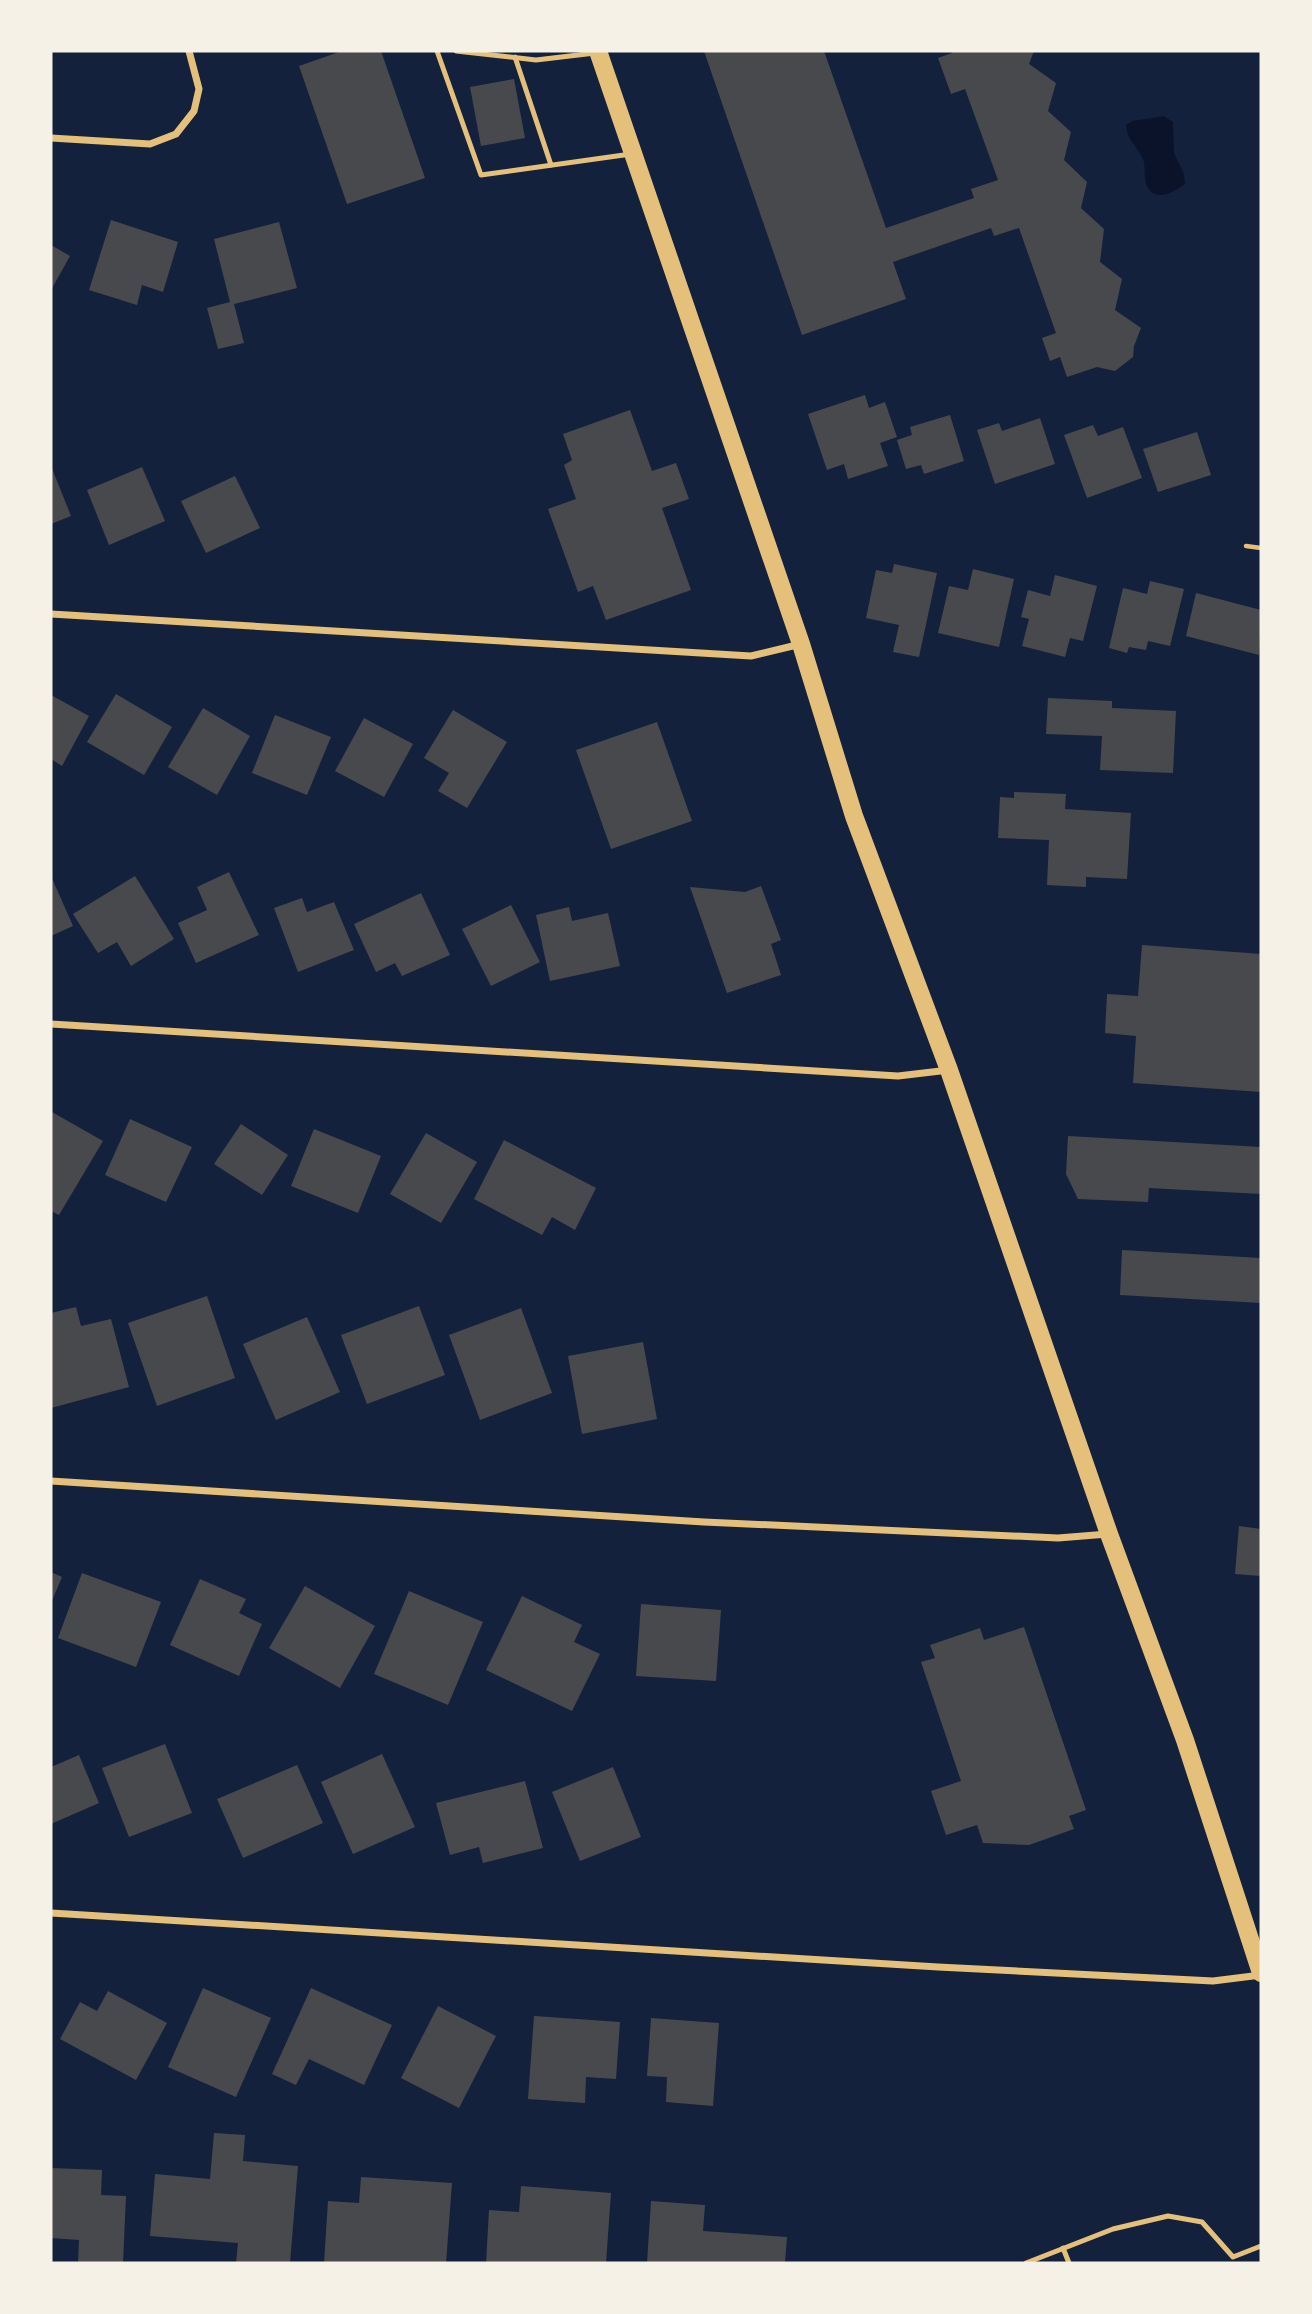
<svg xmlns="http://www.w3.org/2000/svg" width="1312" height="2314" font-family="'Fira Sans Condensed',sans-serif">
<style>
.water{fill:#0b132b}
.building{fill:#48494c}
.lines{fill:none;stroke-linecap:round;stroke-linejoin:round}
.path{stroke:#e5c07b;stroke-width:4.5}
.service{stroke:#e5c07b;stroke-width:5}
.minor{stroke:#e5c07b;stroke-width:7}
.primary{stroke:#e5c07b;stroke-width:18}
</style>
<rect width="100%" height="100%" fill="#14213d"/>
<path class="water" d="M1164 116 1173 122 1174 153 1184 174 1185 184C1175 192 1155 203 1147 186 1143 177 1146 167 1143 159 1137 146 1126 139 1126 125L1132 121Z"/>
<g class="building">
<path d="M342 51H381L425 178 347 204 299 66Z"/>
<path d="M704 51H824L886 228 974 198 971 189 998 180 965 89 951 94 938 58 952 53 951 51H1034L1029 64 1056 83 1048 111 1071 132 1064 160 1087 182 1081 208 1104 229 1100 262 1122 279 1115 310 1141 328 1134 346 1133 357 1115 371 1097 367 1067 377 1060 357 1050 361 1042 338 1056 333 1019 228 994 236 991 228 893 262 906 299 802 335Z"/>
<path d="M514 79 525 138 481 146 470 87Z"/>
<path d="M111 220 178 242 163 292 142 285 137 305 89 290Z"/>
<path d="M279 222 297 288 234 304 244 343 218 349 207 308 230 302 214 239Z"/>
<path d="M51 245 70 256 51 290Z"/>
<path d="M865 395 869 408 885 402 897 437 880 443 888 466 848 479 844 464 827 470 808 414Z"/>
<path d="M630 410 652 471 676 463 689 499 662 508 691 590 606 620 593 586 578 592 548 509 576 499 564 465 572 460 563 434Z"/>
<path d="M950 415 964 461 924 474 921 465 906 469 897 440 912 435 910 427Z"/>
<path d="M1040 418 1055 464 995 484 977 430 999 423 1002 431Z"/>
<path d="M1093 425 1098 436 1123 427 1142 478 1087 498 1064 435Z"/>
<path d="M1197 432 1211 475 1158 492 1143 449Z"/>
<path d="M51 466 71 516 51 524Z"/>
<path d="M142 467 165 521 109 545 87 490Z"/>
<path d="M235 476 260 528 206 553 181 501Z"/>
<path d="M894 564 937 573 919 657 893 652 899 625 866 618 876 570 892 573Z"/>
<path d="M973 569 1014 579 999 647 938 633 949 586 968 590Z"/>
<path d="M1055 575 1097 586 1083 641 1070 638 1065 657 1022 646 1029 619 1021 617 1028 590 1050 596Z"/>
<path d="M1150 581 1184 589 1170 646 1148 641 1146 650 1129 647 1127 653 1109 648 1123 588 1147 594Z"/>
<path d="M1196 593 1261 610 1259 655 1186 636Z"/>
<path d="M116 694 172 727 144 775 87 742Z"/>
<path d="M51 695 89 716 62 766 51 759Z"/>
<path d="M1048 698 1112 701V708L1176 711 1173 773 1100 770 1102 736 1046 734Z"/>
<path d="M203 708 250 736 217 795 168 767Z"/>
<path d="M453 710 507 742 467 808 438 791 449 773 424 758Z"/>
<path d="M275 715 331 737 307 795 252 773Z"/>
<path d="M364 718 413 744 384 797 335 771Z"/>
<path d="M657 722 692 821 611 849 576 750Z"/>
<path d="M1014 792 1066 794 1065 809 1131 813 1127 879 1086 877V887L1047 885 1049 840 998 838 1000 797 1014 798Z"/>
<path d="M229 872 259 935 196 963 178 923 207 910 197 887Z"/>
<path d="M51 876 73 926 51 936Z"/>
<path d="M135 876 174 939 131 966 117 942 98 953 73 914Z"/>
<path d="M761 886 781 940 771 944 781 975 727 993 690 887 745 892Z"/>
<path d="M421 893 450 955 402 976 395 963 376 972 354 924Z"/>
<path d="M302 898 307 912 334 902 354 950 298 972 274 908Z"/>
<path d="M511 905 540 962 491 986 462 929Z"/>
<path d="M569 907 572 921 608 913 620 966 550 981 536 915Z"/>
<path d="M1142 945 1261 954V1092L1133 1083 1136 1036 1105 1033 1107 994 1138 996Z"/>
<path d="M52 1112 103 1141 59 1215 51 1211Z"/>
<path d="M130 1119 192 1147 166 1202 105 1175Z"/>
<path d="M241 1124 288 1155 262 1195 214 1164Z"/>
<path d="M314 1129 381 1156 358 1213 291 1186Z"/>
<path d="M426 1133 477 1162 441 1223 390 1194Z"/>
<path d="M1068 1136 1261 1147V1194L1149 1188 1148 1202 1078 1199 1066 1174Z"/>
<path d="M504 1140 596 1188 575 1230 552 1217 542 1235 474 1199Z"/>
<path d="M1122 1250 1261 1258V1303L1120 1295Z"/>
<path d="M207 1296 235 1378 157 1406 128 1323Z"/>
<path d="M419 1306 445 1375 367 1404 341 1335Z"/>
<path d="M76 1307 81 1326 111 1319 129 1387 51 1408V1313Z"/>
<path d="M521 1308 552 1393 480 1420 449 1335Z"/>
<path d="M307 1317 340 1392 276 1420 243 1344Z"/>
<path d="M643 1342 657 1419 582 1434 568 1356Z"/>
<path d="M1239 1526 1261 1529V1576L1235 1574Z"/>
<path d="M51 1572 62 1577 51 1603Z"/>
<path d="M82 1573 161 1602 136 1667 58 1638Z"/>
<path d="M200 1579 246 1599 239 1613 262 1624 239 1676 170 1645Z"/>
<path d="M305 1586 375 1626 340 1688 269 1648Z"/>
<path d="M409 1591 483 1622 448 1705 374 1674Z"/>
<path d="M522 1596 582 1625 574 1642 600 1654 572 1711 486 1670Z"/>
<path d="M641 1604 721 1610 716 1681 636 1676Z"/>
<path d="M1024 1627 1086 1810 1069 1816 1074 1829 1029 1845 983 1843 977 1825 946 1835 931 1791 961 1781 921 1662 935 1658 930 1645 980 1628 984 1640Z"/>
<path d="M165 1744 192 1813 129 1837 102 1768Z"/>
<path d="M382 1754 415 1827 353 1854 321 1782Z"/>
<path d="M79 1755 99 1803 51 1824V1767Z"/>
<path d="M297 1765 323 1823 243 1858 217 1799Z"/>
<path d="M613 1767 641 1837 580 1861 552 1792Z"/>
<path d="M525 1781 543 1848 483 1863 479 1847 450 1855 436 1803Z"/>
<path d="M203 1988 271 2018 236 2097 168 2067Z"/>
<path d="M311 1988 392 2025 364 2085 309 2059 296 2085 272 2074Z"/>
<path d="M108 1991 167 2023 136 2080 60 2039 80 2002 97 2011Z"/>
<path d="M438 2006 496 2036 459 2108 401 2078Z"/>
<path d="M534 2016 620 2022 616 2079 586 2077 585 2103 528 2099Z"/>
<path d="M651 2018 719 2023 713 2106 666 2102 667 2077 647 2076Z"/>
<path d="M214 2133 245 2135 243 2161 298 2166 290 2263H236L238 2243 150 2236 155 2174 210 2179Z"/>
<path d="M51 2168 102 2170 101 2195 126 2196 123 2263H78L79 2240 51 2238Z"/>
<path d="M361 2177 452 2183 446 2263H324L328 2201 359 2203Z"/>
<path d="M521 2186 611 2193 606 2263H486L489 2210 519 2212Z"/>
<path d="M651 2201 705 2205 703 2231 787 2237 785 2263H647Z"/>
</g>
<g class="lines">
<path class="path" d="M1246 546 1261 548"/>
<g class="service">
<path d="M437 51 481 175 631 154"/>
<path d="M456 51 536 60 595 53"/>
<path d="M515 57 551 165"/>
<path d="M1063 2248 1069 2263"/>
<path d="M1026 2263 1113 2229 1168 2216 1202 2222 1233 2257 1261 2246"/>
</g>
<g class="minor">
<path d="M51 138 150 144 176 134 194 111 199 89 189 51"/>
<path d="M51 614 751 656 801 644"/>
<path d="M51 1024 898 1076 949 1070"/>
<path d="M51 1481 704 1522 1058 1538 1108 1534"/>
<path d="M51 1913 938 1967 1213 1981 1261 1975"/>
</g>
<path class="primary" d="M598 51 801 644 854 816 949 1070 1109 1534 1185 1740 1261 1973"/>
</g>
<rect width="1312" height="2314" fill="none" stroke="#f6f1e7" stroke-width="105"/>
</svg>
